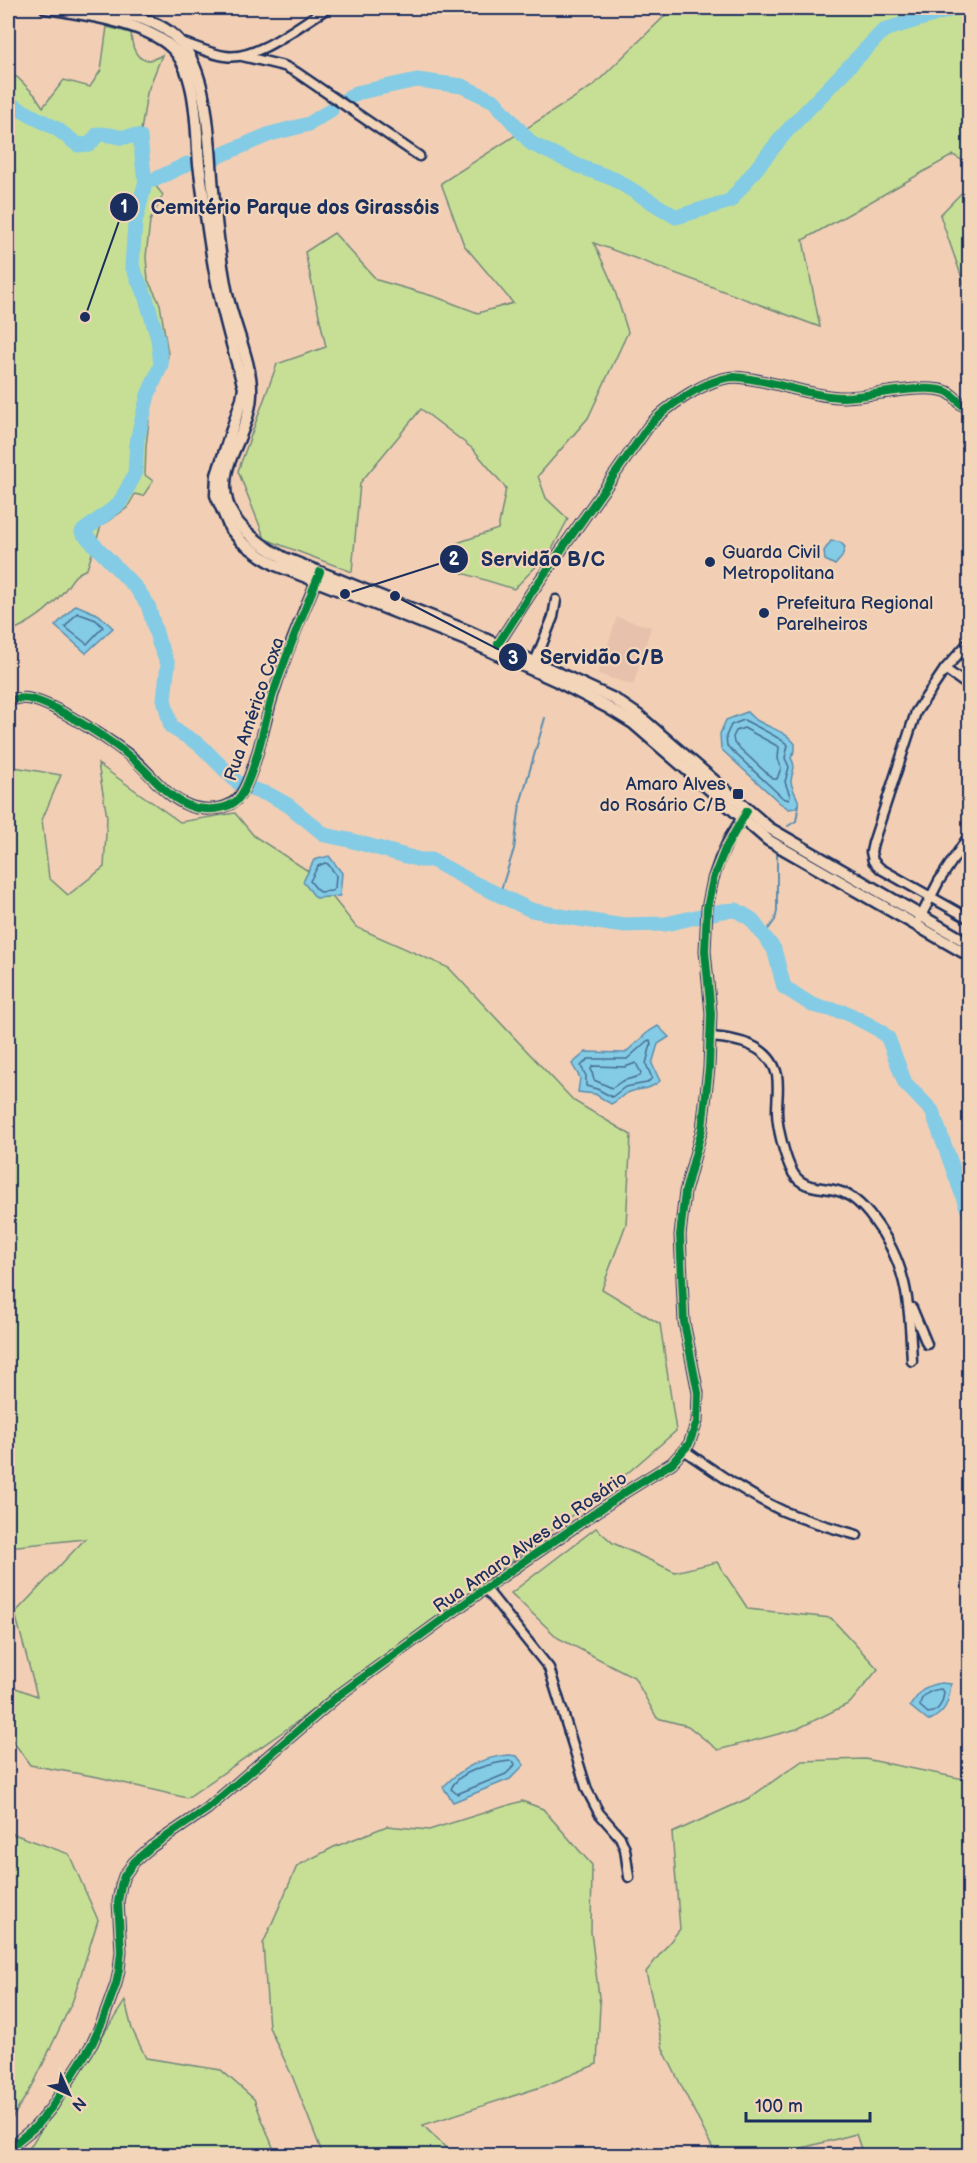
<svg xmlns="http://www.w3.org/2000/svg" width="977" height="2163" font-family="'Balsamiq Sans',sans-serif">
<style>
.built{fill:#e7c1ab}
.green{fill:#c7df95;stroke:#71877a;stroke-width:1.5}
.water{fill:#84cbe5;stroke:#5a8daf;stroke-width:1.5}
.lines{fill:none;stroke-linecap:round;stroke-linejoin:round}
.shore{stroke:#456d94;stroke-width:1.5}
.stream{stroke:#5a8daf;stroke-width:2}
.river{stroke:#84cbe5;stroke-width:15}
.minor-casing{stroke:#1b2f5e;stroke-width:13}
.major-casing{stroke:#1b2f5e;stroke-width:15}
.minor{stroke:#f3d5b9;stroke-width:8}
.major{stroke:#f3d5b9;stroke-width:10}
.cycleway-casing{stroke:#f3d5b9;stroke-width:11}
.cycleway{stroke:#00873e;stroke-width:8}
.poi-dot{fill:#1b2f5e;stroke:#f3d5b9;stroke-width:2}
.labels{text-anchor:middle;stroke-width:4.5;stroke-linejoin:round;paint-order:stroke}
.poi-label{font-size:18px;fill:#1b2f5e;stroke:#f3d5b9;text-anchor:start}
.street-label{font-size:18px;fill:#1b2f5e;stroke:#f3d5b9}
.leader{fill:none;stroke:#1b2f5e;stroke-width:2}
.callout-dot{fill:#1b2f5e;stroke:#f3d5b9;stroke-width:2}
.mark-label{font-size:18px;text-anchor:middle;font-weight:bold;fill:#fff}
.callout-label{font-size:20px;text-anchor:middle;font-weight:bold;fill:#1b2f5e;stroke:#f3d5b9;stroke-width:4.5;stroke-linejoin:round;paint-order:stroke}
</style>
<rect width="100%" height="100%" fill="#f2cfb4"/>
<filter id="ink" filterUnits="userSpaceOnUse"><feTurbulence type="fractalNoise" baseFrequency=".0167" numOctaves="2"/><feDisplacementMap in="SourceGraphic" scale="12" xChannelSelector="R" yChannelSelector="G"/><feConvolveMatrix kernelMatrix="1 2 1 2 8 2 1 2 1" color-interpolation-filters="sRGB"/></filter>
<g filter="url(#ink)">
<path class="built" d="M617 617 651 627 633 685 598 674Z"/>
<g class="green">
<path d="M673 8H969V164L953 155 803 240 820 327 594 243 613 285 628 332 588 418 538 476 546 498 568 519 551 551 514 589 462 573 457 543 498 529 506 488 473 449 421 409 360 483 352 572 265 539 238 471 277 364 326 347 305 252 334 233 377 280 436 297 478 313 513 303 464 245 441 183 594 85Z"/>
<path d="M107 27 131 33C132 53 140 68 162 55L147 93 141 131 147 144V164L150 179 163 195 150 221 146 257 148 280 160 304 168 354 166 370 153 388 146 446 145 475 153 481 143 496 135 494 127 508 101 526 87 569C71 576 74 579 64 591 49 610 30 624 8 632V154L14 146 11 142 8 145V77H17L35 95 43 107 64 80 90 87 101 70Z"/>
<path d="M969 185V298L940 215Z"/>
<path d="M98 764 180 822 235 813 254 836 316 876 356 927 449 968 574 1101 631 1135 626 1224 602 1289 660 1324 676 1431 623 1477 294 1724 187 1798 98 1777 30 1765 8 1734V1685L37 1696 15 1613 85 1539 8 1547V766L61 775 42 820 49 878 68 895 104 867 107 817Z"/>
<path d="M596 1528 613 1543 675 1572 717 1562 748 1609 831 1618 878 1669 850 1703 797 1729 718 1750 688 1726 657 1718 634 1677 558 1638 511 1593Z"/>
<path d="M865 1759 969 1780V2155H863L856 2134 798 2149 779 2155H716L663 2049 646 1972 680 1929 672 1833 749 1798 802 1761Z"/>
<path d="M522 1801 543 1809 592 1865 591 1932 600 2005 597 2064 544 2086 423 2125 453 2155H323L293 2078 269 2027 263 1944 297 1866 334 1847 387 1826 429 1830Z"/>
<path d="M8 1832 69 1854 98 1920 73 2000 34 2083 8 2125Z"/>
<path d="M125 2001 132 2029 146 2058 221 2070 254 2099 276 2155 24 2156Z"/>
</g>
<g class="water">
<path d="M831 541 840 542 845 547 842 557 835 565 825 560 824 551Z"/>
<path d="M76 605 99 615 113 628 86 653 55 626Z"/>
<path d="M747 712C759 727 785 728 795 744V750L791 758C797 768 792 771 791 781 791 788 798 797 799 804L795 808 789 809 780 803 721 749 720 734 726 720Z"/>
<path d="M329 856 342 873 340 896 316 898 303 882 314 860Z"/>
<path d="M658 1026 669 1037 658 1044 652 1064 660 1081C645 1093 641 1086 627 1093 621 1096 618 1101 611 1104L595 1094 578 1092 580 1078 572 1064 586 1052 625 1053 648 1032Z"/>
<path d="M941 1683 951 1684C949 1702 946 1713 928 1721L910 1706C919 1693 924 1685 941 1683Z"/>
<path d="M509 1755 517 1756 524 1765 510 1779 453 1802 443 1787C461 1768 483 1757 509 1755Z"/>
</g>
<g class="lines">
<g class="shore">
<path d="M77 613 96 620 103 627 87 644 65 627Z"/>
<path d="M744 720C752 724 784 740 788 745L785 758 789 767 785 782 790 796 789 800 783 798 727 746 726 736 731 725Z"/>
<path d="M744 728 779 747 778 759 781 768 777 779H773L734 743 733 737 736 731Z"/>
<path d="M325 863 328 864 336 875 335 888 332 891 319 892 310 881 318 866Z"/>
<path d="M650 1040 651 1044 646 1064 652 1078 647 1083 625 1087 612 1097 597 1089 586 1086V1076L581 1066 588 1059H627L647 1041Z"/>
<path d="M636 1063 641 1073 640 1076 622 1081 612 1088 594 1080 591 1069 593 1066 625 1067Z"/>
<path d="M941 1689 944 1692C943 1702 939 1712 928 1713L920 1706C920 1695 931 1690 941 1689Z"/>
<path d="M510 1761 514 1762 515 1765 506 1774 457 1794 451 1789C458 1771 492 1763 510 1761Z"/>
</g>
<g class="stream">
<path d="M788 826 796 821 799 804"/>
<path d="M499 896 514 849 520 804 545 718"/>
<path d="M764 935 775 920 777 911V854"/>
</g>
<g class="river">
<path d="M343 102 356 93 417 80 462 86 494 101 532 144 581 167 614 179 676 217 730 201 786 132 884 30 956 8"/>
<path d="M8 103 57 129 78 145 90 144 98 134C106 134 111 135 119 137 127 138 133 134 140 137L144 174 146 180 135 223 132 266 146 298 158 339 161 365 148 395 137 440 135 474 119 504 82 532 137 589 148 605 159 643 168 664 164 699 171 727 200 745 237 782 251 789 270 795 288 805 325 835 349 840 420 860H432L472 882 531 910 567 917 617 925 666 924 722 911 736 910 751 919 774 949 784 987 812 1005 847 1013 879 1030 888 1038 905 1083 932 1111 970 1216"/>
<path d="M214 158 270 134 309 124 331 110"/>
<path d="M146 180H154L187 164"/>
</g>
<defs>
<g id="minor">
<path d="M180 42C195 46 210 54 225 56 256 62 301 23 328 8"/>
<path d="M242 56 284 66 296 72 419 156"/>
<path d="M970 641 945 669 916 712 873 843 871 852 873 861 881 869 970 919"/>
<path d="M498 644 531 593 648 427C665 407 707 378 735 377 770 379 803 395 839 397 867 398 921 383 945 391 952 393 957 400 962 405"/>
<path d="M535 662 553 617 556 600"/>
<path d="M945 669 970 687"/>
<path d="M8 700C15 699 23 697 30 699 57 705 114 742 136 761 151 775 165 794 183 803 198 811 222 812 235 801 253 787 265 719 273 695 286 654 302 614 319 575"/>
<path d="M919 920 939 881 970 834"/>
<path d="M711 1037C737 1039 770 1045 777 1075 779 1087 777 1099 777 1111 777 1127 785 1159 793 1173 803 1190 822 1186 838 1191 853 1195 864 1207 873 1219 909 1266 909 1305 912 1361"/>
<path d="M912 1308 927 1344"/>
<path d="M685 1451C716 1472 748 1495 783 1511 807 1521 832 1528 857 1535"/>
<path d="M486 1589 549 1668 587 1790 599 1813 620 1837 625 1849 629 1877"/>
<path d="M8 2149 35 2127 52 2107 92 2044 103 2020 116 1984 119 1970 121 1951 118 1902 121 1885 124 1876 134 1862 151 1847 207 1809 339 1695 490 1585 627 1491 672 1463 689 1444 697 1422 698 1393 684 1322 680 1235 685 1192 702 1129 709 1068 711 1013 705 951 707 908 713 879 720 859 729 839 745 813"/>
</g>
<g id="major">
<path d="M46 8C83 14 144 22 171 47 198 72 196 130 199 164 203 194 207 225 212 255 219 300 232 344 244 388L242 399 217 475 216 495 230 528 242 542 261 556 276 565 466 640 557 681 607 707 633 723 768 840 970 956"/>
<path d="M89 8C119 13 159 17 180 42 210 77 209 147 213 190 216 225 220 259 227 294 233 324 253 365 251 395 250 416 240 436 232 455 210 506 242 535 284 558L470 632 614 699 639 716 769 828 970 944"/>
</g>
</defs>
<use href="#minor" class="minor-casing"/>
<use href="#major" class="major-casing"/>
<use href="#minor" class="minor"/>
<use href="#major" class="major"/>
<defs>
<g id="cycleway">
<path d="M498 644 531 593 648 427C665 407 707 378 735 377 770 379 803 395 839 397 867 398 921 383 945 391 952 393 957 400 962 405"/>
<path d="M8 700C15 699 22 697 30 699 57 705 114 742 135 761 151 775 164 793 183 803 197 811 221 812 235 802 254 787 265 716 274 691 288 651 304 611 320 572"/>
<path d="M8 2149 35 2127 52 2107 92 2044 103 2020 116 1984 119 1970 121 1951 118 1902 121 1885 124 1876 134 1862 151 1847 207 1809 339 1695 490 1585 627 1491 672 1463 689 1444 697 1422 698 1393 684 1322 680 1235 685 1192 702 1129 709 1068 711 1013 705 951 707 908 713 879 725 849 747 811"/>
</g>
</defs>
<use href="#cycleway" class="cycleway-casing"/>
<use href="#cycleway" class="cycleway"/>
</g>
</g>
<g class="poi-dot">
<circle cx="710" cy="562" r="6"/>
<circle cx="764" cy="613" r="6"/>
<rect x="732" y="788" width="12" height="12" rx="3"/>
</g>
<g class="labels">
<g class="poi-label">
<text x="722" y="558">Guarda Civil<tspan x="722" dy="21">Metropolitana</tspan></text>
<text x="776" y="609">Prefeitura Regional<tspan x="776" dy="21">Parelheiros</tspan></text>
<text x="726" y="790" text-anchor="end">Amaro Alves<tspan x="726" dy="21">do Rosário C/B</tspan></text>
</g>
<g class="street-label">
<text transform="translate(254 709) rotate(-71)" y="6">Rua Américo Coxa</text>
<text transform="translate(530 1542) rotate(-35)" y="6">Rua Amaro Alves do Rosário</text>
</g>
</g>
<path class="leader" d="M85 317L124 207M345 594L454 559M395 596L513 657"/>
<g class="callout-dot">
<circle cx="85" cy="317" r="6"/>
<circle cx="345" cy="594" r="6"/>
<circle cx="395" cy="596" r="6"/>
<circle cx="124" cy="207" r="15"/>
<circle cx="454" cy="559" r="15"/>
<circle cx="513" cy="657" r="15"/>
</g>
<g class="mark-label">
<text x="124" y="213">1</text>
<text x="454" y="565">2</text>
<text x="513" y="664">3</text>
</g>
<g class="callout-label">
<text x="295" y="214">Cemitério Parque dos Girassóis</text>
<text x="543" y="566">Servidão B/C</text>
<text x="602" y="664">Servidão C/B</text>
</g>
<rect width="977" height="2163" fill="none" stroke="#f3d5b9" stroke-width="30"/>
<rect x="15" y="15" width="947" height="2133" fill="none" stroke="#1b2f5e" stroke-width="2" filter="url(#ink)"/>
<g transform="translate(69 2094) rotate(135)" stroke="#f3d5b9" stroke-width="4.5" paint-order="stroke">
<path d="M0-4.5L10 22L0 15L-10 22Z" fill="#1b2f5e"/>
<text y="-9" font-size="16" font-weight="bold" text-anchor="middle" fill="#1b2f5e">N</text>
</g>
<path d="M746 2112v9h124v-9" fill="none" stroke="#1b2f5e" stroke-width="3"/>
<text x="755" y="2112" font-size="18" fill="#1b2f5e" stroke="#f3d5b9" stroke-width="4.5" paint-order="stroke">100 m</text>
</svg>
